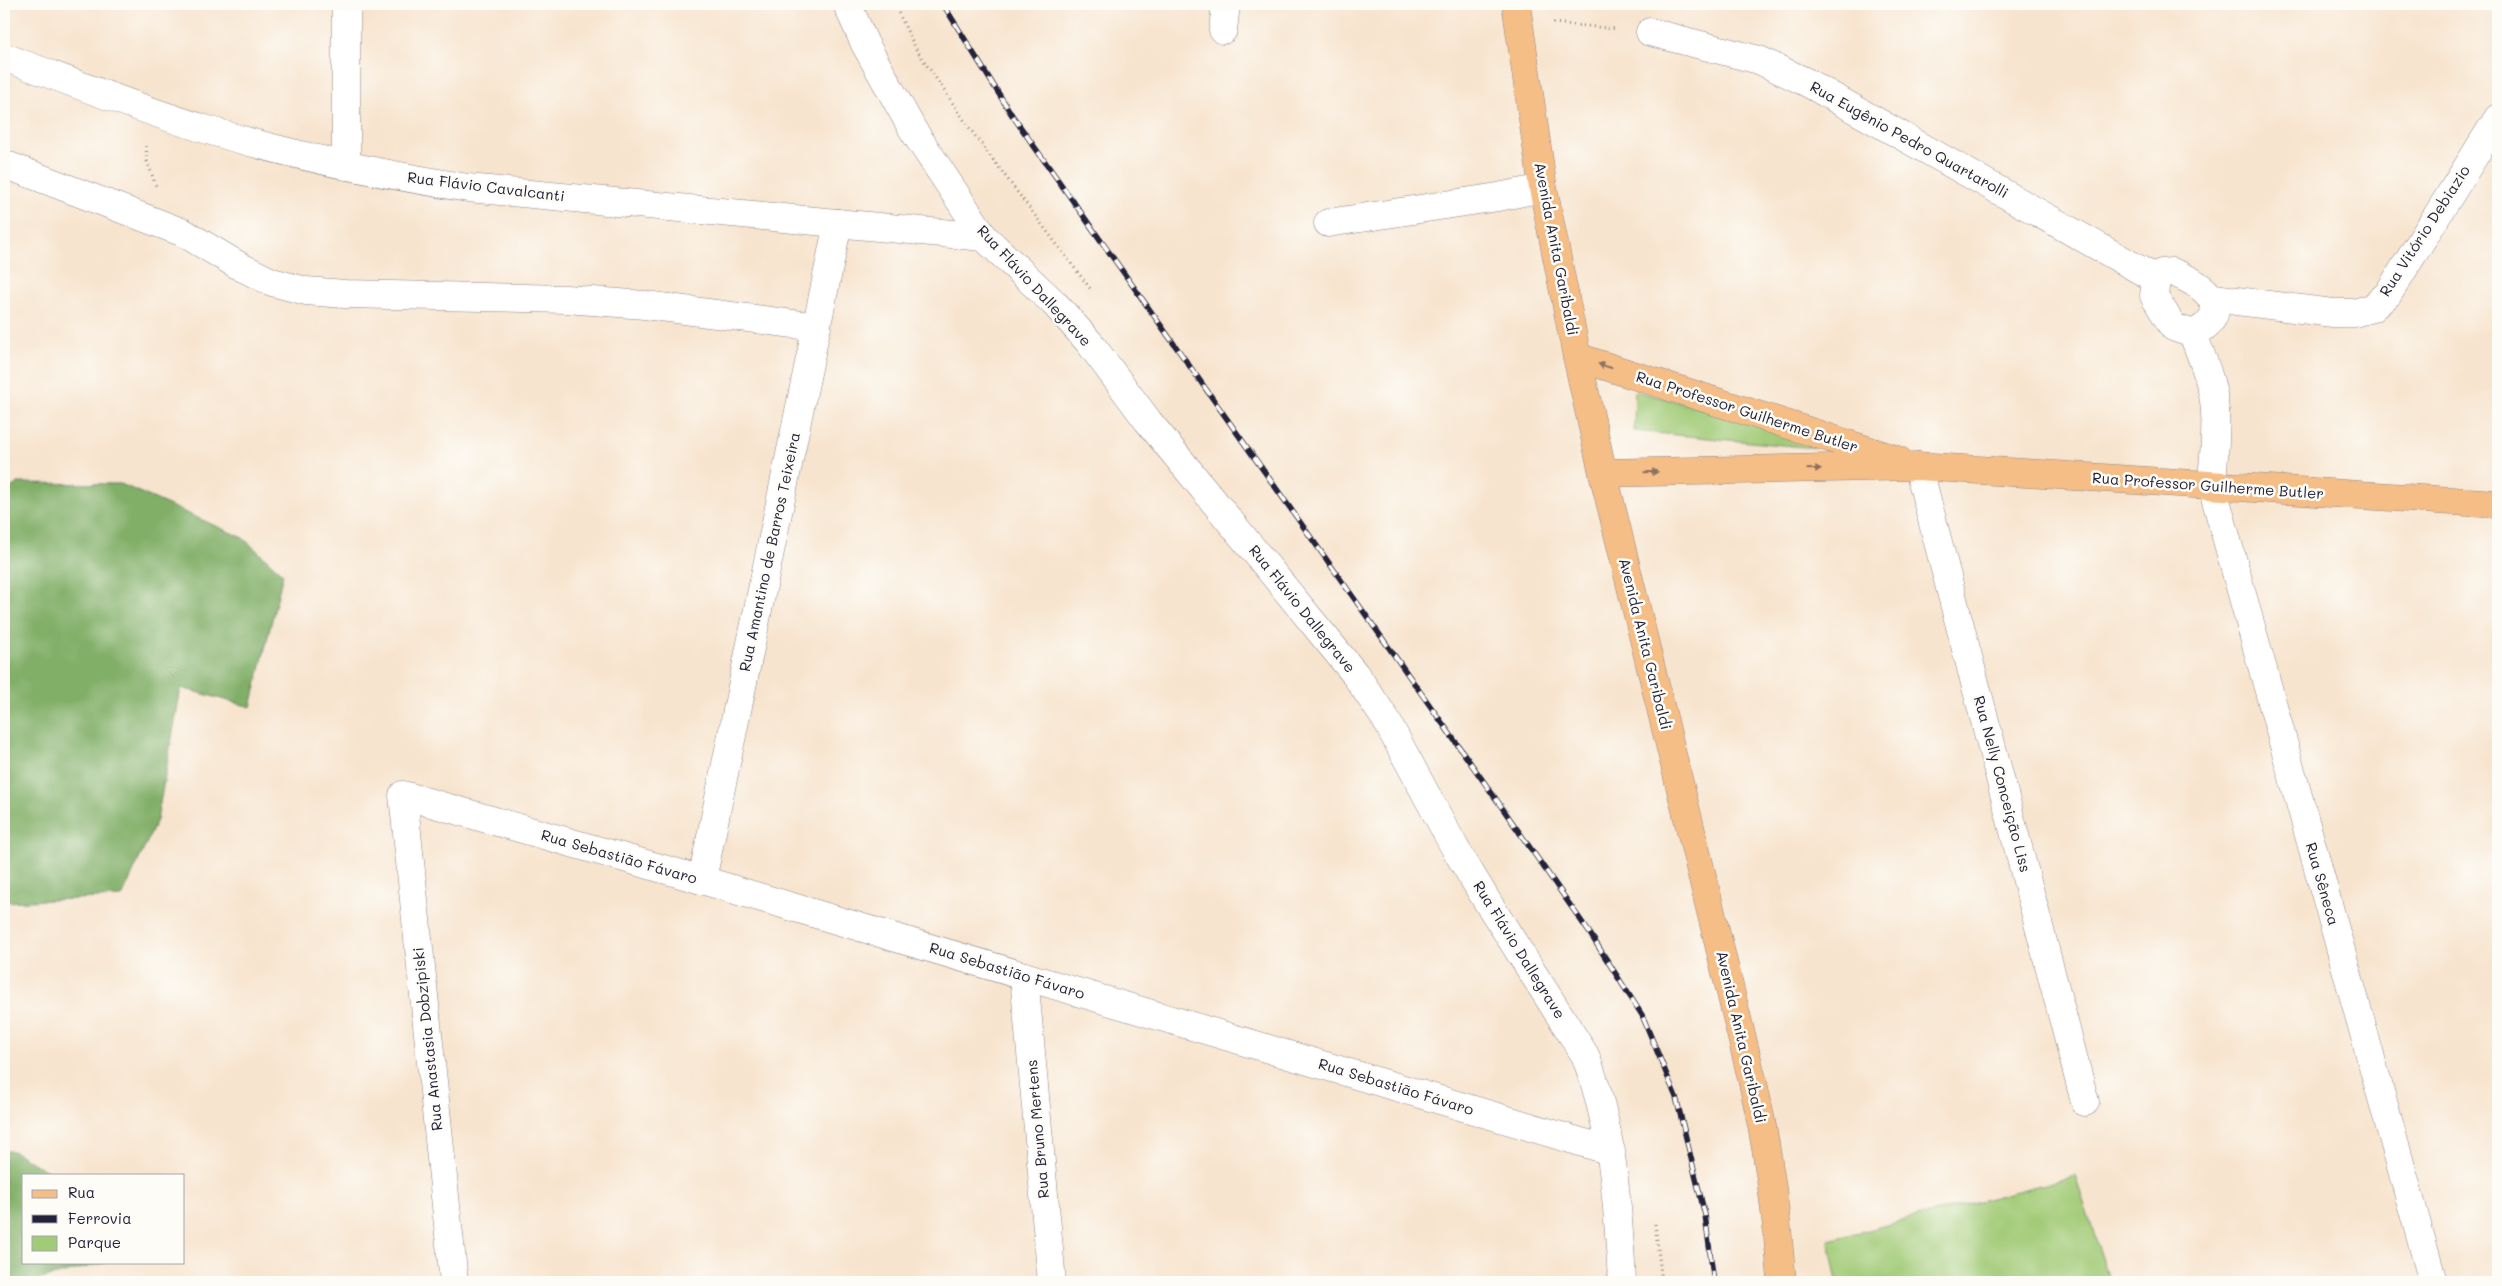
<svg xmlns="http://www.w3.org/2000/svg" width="2502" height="1286" font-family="Mali,sans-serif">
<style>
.green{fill:#a2cb77;stroke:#627659}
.forest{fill:#81af68;stroke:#526852}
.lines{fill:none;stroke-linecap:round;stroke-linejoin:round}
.minor-casing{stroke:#8c8384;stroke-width:29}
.major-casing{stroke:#8c8384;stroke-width:29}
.path{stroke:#8c8384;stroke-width:3;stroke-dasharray:1 4;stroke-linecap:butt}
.minor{stroke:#fff;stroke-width:28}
.major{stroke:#f6be87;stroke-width:28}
.rail-casing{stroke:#22223b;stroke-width:5.5}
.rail{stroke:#fdfcf7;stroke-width:4;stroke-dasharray:11;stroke-linecap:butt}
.oneway{fill:#8c7061}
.labels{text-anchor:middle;stroke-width:5;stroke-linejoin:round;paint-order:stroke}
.street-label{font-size:15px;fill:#22223b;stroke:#fdfcf7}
</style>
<rect width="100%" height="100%" fill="#fdfcf7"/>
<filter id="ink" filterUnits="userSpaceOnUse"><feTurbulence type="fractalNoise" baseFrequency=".02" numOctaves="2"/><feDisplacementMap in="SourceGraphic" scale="10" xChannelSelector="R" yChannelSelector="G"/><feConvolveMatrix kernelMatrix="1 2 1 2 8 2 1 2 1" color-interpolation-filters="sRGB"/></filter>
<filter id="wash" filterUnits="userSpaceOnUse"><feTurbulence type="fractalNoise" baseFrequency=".0096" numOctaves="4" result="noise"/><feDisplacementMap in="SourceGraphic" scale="20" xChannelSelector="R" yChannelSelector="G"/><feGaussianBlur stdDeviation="1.12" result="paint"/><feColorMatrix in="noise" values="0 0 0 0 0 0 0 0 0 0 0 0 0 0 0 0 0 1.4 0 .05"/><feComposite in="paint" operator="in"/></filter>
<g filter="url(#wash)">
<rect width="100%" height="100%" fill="#f7e4ce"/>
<g class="green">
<path d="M1635 391 1808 435 1814 448 1634 431Z"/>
<path d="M2075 1176 2110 1282H1837L1829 1240Z"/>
</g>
<g class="forest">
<path d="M18 483 121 484 243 538 283 574 251 707 181 688 157 820 122 897 4 902V492Z"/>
<path d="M4 1151H13L54 1175H24V1262H107L29 1282H4Z"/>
</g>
</g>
<g filter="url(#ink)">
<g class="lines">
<defs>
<g id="minor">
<path d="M346 4V166"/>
<path d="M847 4 865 44 913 130 984 237 1054 303 1089 342 1148 421 1355 674 1385 718 1455 848 1487 901 1585 1055C1613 1128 1618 1205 1622 1282"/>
<path d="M1223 30 1226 4"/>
<path d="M1650 32 1759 60 1808 83 2156 279"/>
<path d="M4 57C72 82 139 109 208 130 293 156 380 174 468 188L984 237"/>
<path d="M4 164 184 233 241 267 272 282 306 291 345 294 566 299 645 305 817 327"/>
<path d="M1328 223 1498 197 1543 188"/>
<path d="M2172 272C2203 284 2239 310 2193 334L2173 327 2154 296 2156 279 2162 273Z"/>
<path d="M2213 298 2333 313H2354L2372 308 2388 294 2498 118"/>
<path d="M2193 334C2201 356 2211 378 2214 401 2218 429 2213 458 2212 486L2433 1282"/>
<path d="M1918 466 2085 1102"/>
<path d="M702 880 838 223"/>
<path d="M1024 976 1052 1282"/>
<path d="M454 1282 403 795 702 880 1611 1151"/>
</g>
<g id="major">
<path d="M1516 4 1543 188 1577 357 1603 473 1753 1083C1768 1149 1777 1215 1782 1282"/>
<path d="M1577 357 1898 460"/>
<path d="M1603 473 1918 466 2498 504"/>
</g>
</defs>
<use href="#minor" class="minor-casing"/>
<use href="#major" class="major-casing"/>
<g class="path">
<path d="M894 4 916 49 975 136 1092 291"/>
<path d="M1553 23 1617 29"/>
<path d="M146 146 147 161 156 186"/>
<path d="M1655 1224 1662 1282"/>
</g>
<use href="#minor" class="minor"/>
<use href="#major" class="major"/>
<defs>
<path id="rail" d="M943 4 1012 115 1496 799 1589 932 1642 1015 1676 1097 1705 1215 1714 1282"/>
</defs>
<use href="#rail" class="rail-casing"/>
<use href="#rail" class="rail"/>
</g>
<defs><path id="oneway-solid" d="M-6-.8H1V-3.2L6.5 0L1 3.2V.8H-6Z" transform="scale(1.25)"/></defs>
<g class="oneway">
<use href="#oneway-solid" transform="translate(1605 366) rotate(-162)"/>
<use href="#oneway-solid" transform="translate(1814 469) rotate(-1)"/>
<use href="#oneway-solid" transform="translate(1651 472) rotate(-1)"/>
</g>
</g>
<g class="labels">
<g class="street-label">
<text transform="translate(1909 140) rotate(29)" y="5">Rua Eugênio Pedro Quartarolli</text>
<text transform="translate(486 187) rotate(7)" y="5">Rua Flávio Cavalcanti</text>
<text transform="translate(2425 231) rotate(-57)" y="5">Rua Vitório Debiazio</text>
<text transform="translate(1556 249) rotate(79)" y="5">Avenida Anita Garibaldi</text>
<text transform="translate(1034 286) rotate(47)" y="5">Rua Flávio Dallegrave</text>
<text transform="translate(1747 412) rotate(18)" y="5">Rua Professor Guilherme Butler</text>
<text transform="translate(2208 486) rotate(4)" y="5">Rua Professor Guilherme Butler</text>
<text transform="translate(770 552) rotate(-78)" y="5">Rua Amantino de Barros Teixeira</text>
<text transform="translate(1302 609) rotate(51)" y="5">Rua Flávio Dallegrave</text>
<text transform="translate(1645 644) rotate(76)" y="5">Avenida Anita Garibaldi</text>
<text transform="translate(2002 784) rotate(75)" y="5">Rua Nelly Conceição Liss</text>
<text transform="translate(619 857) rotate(16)" y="5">Rua Sebastião Fávaro</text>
<text transform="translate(2322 884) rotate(74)" y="5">Rua Sêneca</text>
<text transform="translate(1519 950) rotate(58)" y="5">Rua Flávio Dallegrave</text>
<text transform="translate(1007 971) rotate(17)" y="5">Rua Sebastião Fávaro</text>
<text transform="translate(1741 1037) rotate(77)" y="5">Avenida Anita Garibaldi</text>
<text transform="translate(428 1039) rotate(-96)" y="5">Rua Anastasia Dobzipiski</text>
<text transform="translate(1396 1087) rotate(17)" y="5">Rua Sebastião Fávaro</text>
<text transform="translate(1038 1129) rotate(-95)" y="5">Rua Bruno Mertens</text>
</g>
</g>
<rect width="2502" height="1286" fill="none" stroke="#fdfcf7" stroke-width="20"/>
<rect x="22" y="1174" width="162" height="90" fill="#fdfcf7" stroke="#a5a5ac"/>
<rect x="32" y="1190" width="25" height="8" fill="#f6be87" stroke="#a5a5ac"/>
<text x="68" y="1198" font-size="15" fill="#22223b">Rua</text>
<rect x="32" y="1215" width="25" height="8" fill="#22223b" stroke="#a5a5ac"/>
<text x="68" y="1224" font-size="15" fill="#22223b">Ferrovia</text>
<rect x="32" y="1236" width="25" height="15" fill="#a2cb77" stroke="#a5a5ac"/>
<text x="68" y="1248" font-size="15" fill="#22223b">Parque</text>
</svg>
